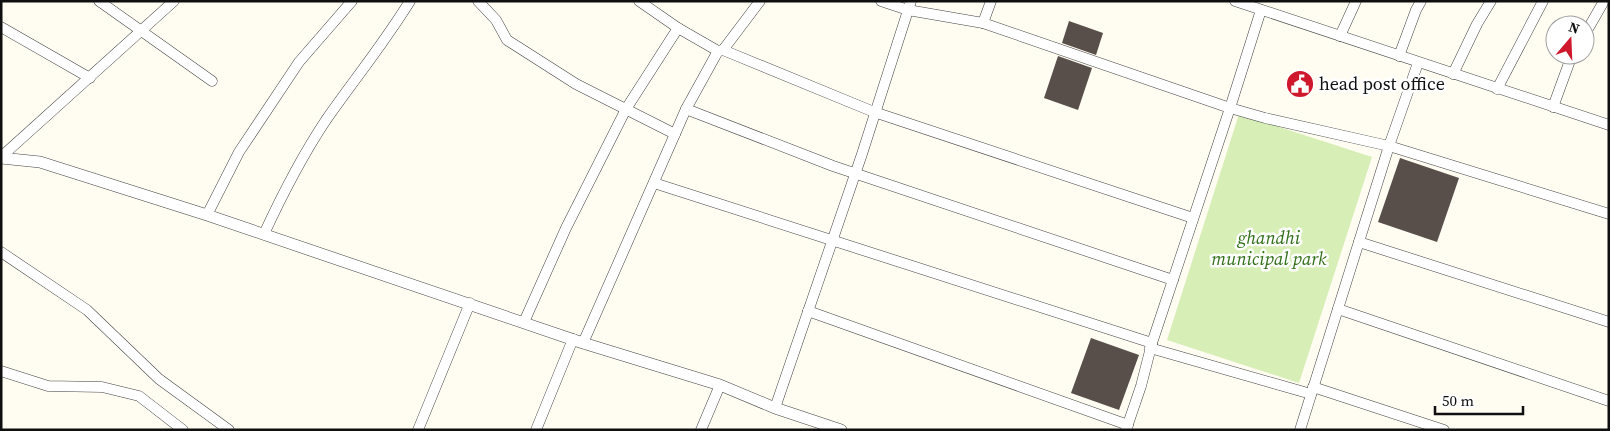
<svg xmlns="http://www.w3.org/2000/svg" width="1610" height="431" font-family="'Source Serif 4',serif">
<style>
.green{fill:#d7eeb6}
.building{fill:#594f4a}
.lines{fill:none;stroke-linecap:round;stroke-linejoin:round}
.minor-casing{stroke:#424242;stroke-width:11}
.tertiary-casing{stroke:#424242;stroke-width:12}
.minor{stroke:#fff;stroke-width:10}
.tertiary{stroke:#fff;stroke-width:11}
.labels{text-anchor:middle;stroke-width:5;stroke-linejoin:round;paint-order:stroke}
.poi-label{font-size:18px;fill:#0f0f0f;stroke:#fff;text-anchor:start}
.park-label{font-size:18px;font-style:italic;fill:#2f6f18;stroke:#fff}
</style>
<rect width="100%" height="100%" fill="#fffcf2"/>
<path class="green" d="M1239 114 1372 157 1299 383 1167 340Z"/>
<g class="building">
<path d="M1069 21 1103 33 1096 55 1062 43Z"/>
<path d="M1058 56 1092 68 1078 110 1044 98Z"/>
<path d="M1400 158 1459 178 1437 242 1378 222Z"/>
<path d="M1091 338 1139 355 1119 410 1071 393Z"/>
</g>
<g class="lines">
<defs>
<g id="minor">
<path d="M99 1 212 81"/>
<path d="M478 1 496 20 507 40 576 84 675 134"/>
<path d="M639 1 678 28 718 51 723 50 874 112 1193 218"/>
<path d="M881 1 908 10 983 23 1230 108 1152 343 1141 386 1126 430"/>
<path d="M1235 1 1609 125"/>
<path d="M1261 10 1230 108 1265 118 1389 146 1609 214"/>
<path d="M983 23 991 1"/>
<path d="M1 27 90 78"/>
<path d="M1585 34 1604 1"/>
<path d="M1340 36 1356 1"/>
<path d="M723 50 760 1"/>
<path d="M1399 56 1416 10 1421 1"/>
<path d="M1453 74 1477 24 1491 1"/>
<path d="M1497 89 1543 1"/>
<path d="M1553 107 1572 55"/>
<path d="M686 109 833 166 1173 280"/>
<path d="M1 157 174 1"/>
<path d="M654 183 1152 343"/>
<path d="M207 215 239 152 299 62 352 1"/>
<path d="M264 234C282 195 302 156 326 120 354 80 384 43 410 1"/>
<path d="M1359 242 1609 322"/>
<path d="M1 252 87 310 159 379 229 430"/>
<path d="M1338 309 1609 401"/>
<path d="M808 311 1128 425"/>
<path d="M524 322 566 228 626 109 678 28"/>
<path d="M583 343 686 109 718 51"/>
<path d="M1150 348 1311 394"/>
<path d="M1 371 48 386 102 387 139 396 183 430"/>
<path d="M1313 387 1444 430"/>
<path d="M775 408 862 154 911 1"/>
<path d="M418 430 470 303"/>
<path d="M536 430 573 339"/>
<path d="M701 430 720 385"/>
<path d="M1300 430 1389 146 1418 63"/>
</g>
<path id="tertiary" d="M1 158 40 162 207 215 583 343 720 385 775 408 841 430"/>
</defs>
<use href="#minor" class="minor-casing"/>
<use href="#tertiary" class="tertiary-casing"/>
<use href="#minor" class="minor"/>
<use href="#tertiary" class="tertiary"/>
</g>
<defs>
<symbol id="civic-disc" viewBox="-11 -11 22 22"><circle r="9.5" fill="#cf182c" stroke="#fff"/><path d="M-.6-6.5H3V-4.5H.6V-3L4-1V1h2V6H-6V1h2V-1L-.6-3ZM-1.2 2.5V6h2.4V2.5Z" fill="#fff"/></symbol>
</defs>
<g fill-rule="evenodd">
<use href="#civic-disc" x="1284" y="68" width="32" height="32"/>
</g>
<g class="labels">
<g class="poi-label">
<text x="1319" y="90">head post office</text>
</g>
<g class="park-label">
<text x="1269" y="244">ghandhi<tspan x="1269" dy="21">municipal park</tspan></text>
</g>
</g>
<rect width="1610" height="431" fill="none" stroke="#0f0f0f" stroke-width="5"/>
<g transform="translate(1570 40) rotate(19)"><circle r="24" fill="#ffffff" stroke="#9f9f9f"/>
<path d="M0-4L9 19L0 12L-9 19Z" fill="#cf182c"/>
<text y="-8" font-size="14" font-weight="bold" text-anchor="middle" fill="#0f0f0f">N</text>
</g>
<path d="M1435 406v8h88v-8" fill="none" stroke="#0f0f0f" stroke-width="2.5"/>
<text x="1442" y="406" font-size="15" fill="#0f0f0f" stroke="#ffffff" stroke-width="4" paint-order="stroke">50 m</text>
</svg>
